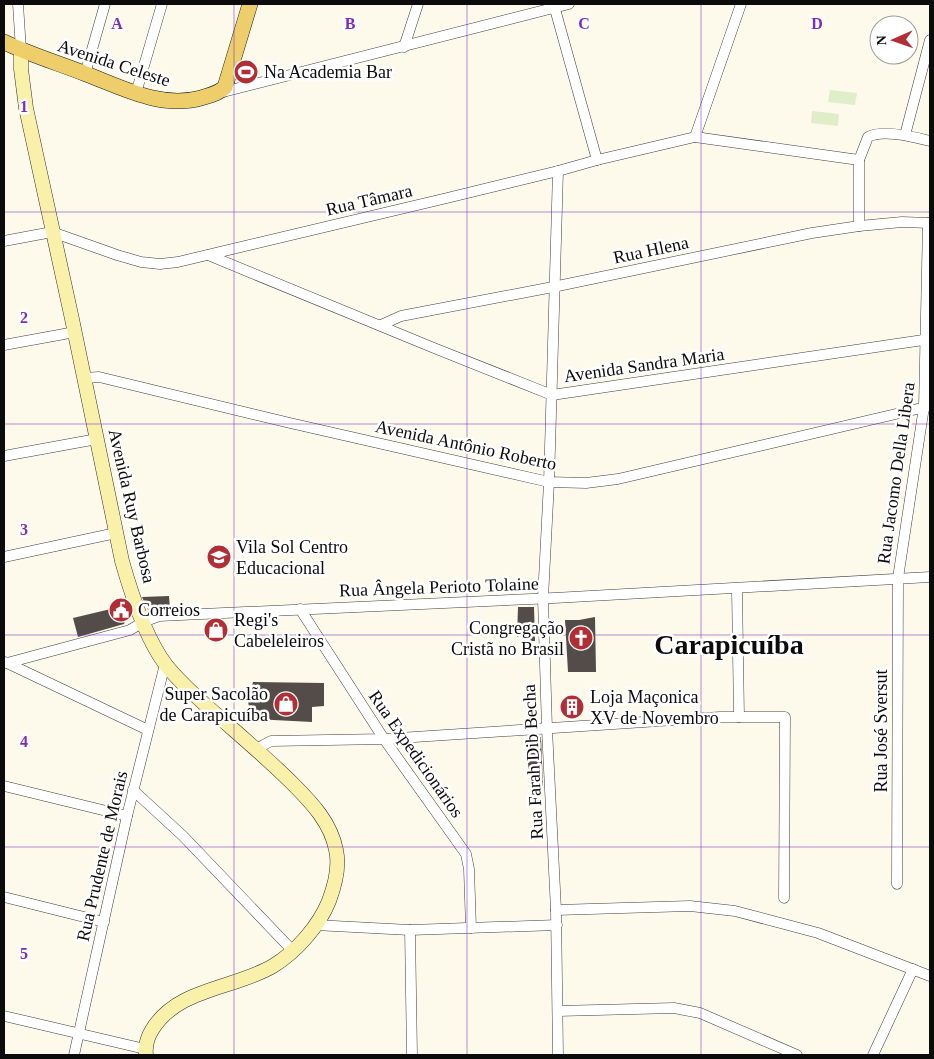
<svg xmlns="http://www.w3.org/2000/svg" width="934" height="1059" font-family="'Times New Roman',serif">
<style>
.pitch{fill:#e0edc9}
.building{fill:#534c48}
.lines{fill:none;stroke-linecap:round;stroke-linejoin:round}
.street-casing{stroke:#3e3e3e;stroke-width:11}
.secondary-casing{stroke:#2d2d2d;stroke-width:15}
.primary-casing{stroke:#1c1c1c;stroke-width:16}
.street{stroke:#fff;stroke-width:10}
.secondary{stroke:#f9f0aa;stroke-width:14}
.primary{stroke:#eece6a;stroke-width:15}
.grid{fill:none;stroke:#7b2cbf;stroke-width:1;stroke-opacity:0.55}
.labels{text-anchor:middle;stroke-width:5;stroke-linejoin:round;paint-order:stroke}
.street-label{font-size:18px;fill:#0b0b0b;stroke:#fff}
.poi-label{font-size:18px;fill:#0b0b0b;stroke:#fff;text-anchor:start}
.town-label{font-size:28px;font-weight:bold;fill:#0b0b0b;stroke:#fff}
.grid-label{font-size:16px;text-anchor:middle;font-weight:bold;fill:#7b2cbf;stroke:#fff;stroke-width:5;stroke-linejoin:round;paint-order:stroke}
</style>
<rect width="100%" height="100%" fill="#fefaeb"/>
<g class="pitch">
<path d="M830 90 857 93 855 105 828 102Z"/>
<path d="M812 111 839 114 838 126 811 123Z"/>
</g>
<g class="building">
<path d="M169 596 170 609H158L149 612 142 597Z"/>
<path d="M119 607 125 621 124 624 78 637 73 618Z"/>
<path d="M518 607H534L535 641H523L524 634 517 637Z"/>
<path d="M595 617 596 672H568L565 620H579Z"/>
<path d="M207 623H225V638L208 637Z"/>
<path d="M253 682 324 683V706L312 707V722L252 719 248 702Z"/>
<path d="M579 701V712L566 713 565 702Z"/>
<path d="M541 737 543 786H530L526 739Z"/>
</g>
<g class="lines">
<defs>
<g id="street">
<path d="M18 4 21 50"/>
<path d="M555 9 597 160"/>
<path d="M404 47 418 4"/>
<path d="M85 74 105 4"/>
<path d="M136 93 162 4"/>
<path d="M219 93 569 4"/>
<path d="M905 135 930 40"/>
<path d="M695 137 741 4"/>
<path d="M558 171 549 482 543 598 547 729 556 910 558 1055"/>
<path d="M859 226V160L868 137C882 129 915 137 930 141"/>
<path d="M4 241 52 232 117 255 141 262 160 264 178 262 447 198 558 171 597 160 695 137 859 160"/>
<path d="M208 255 434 348 552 395 930 339"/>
<path d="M381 325 401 316 553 287 812 233 859 226 902 222 930 223"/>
<path d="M4 345 75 332"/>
<path d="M84 378 99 377 290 423 549 482 586 483 618 479 930 406"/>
<path d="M4 456 97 439"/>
<path d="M4 557 116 533"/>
<path d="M737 589 739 717"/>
<path d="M300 609 384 739 466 854 469 869 471 928"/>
<path d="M5 662 148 730"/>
<path d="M7 663 130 630 143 622 159 616 554 598 930 577"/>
<path d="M256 749 271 741 384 739 720 717H785L784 898"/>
<path d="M4 786 127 816"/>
<path d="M133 790 183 836 292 950"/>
<path d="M897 884 898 578 924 407 928 223"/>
<path d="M4 897 104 922"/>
<path d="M556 910 690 906 735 911 818 933 930 976"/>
<path d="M315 925 410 930 557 925"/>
<path d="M410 930 412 1055"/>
<path d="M558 1011 674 1008 700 1013 797 1055"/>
<path d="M4 1016 145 1049"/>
<path d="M74 1055 127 816 165 664"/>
<path d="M873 1055 913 969"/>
</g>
<path id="secondary" d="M21 50V69L26 108 72 319 122 561C131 593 146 639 166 665 181 684 200 700 218 716 243 738 269 760 293 784 312 803 331 823 336 850 340 867 335 885 329 901 319 926 296 952 273 966 234 989 177 988 152 1030 147 1038 145 1046 146 1055"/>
<path id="primary" d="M4 42C31 55 58 63 86 74 123 88 161 109 201 98 210 95 218 94 225 87L250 4"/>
</defs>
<use href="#street" class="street-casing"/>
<use href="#secondary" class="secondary-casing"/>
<use href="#primary" class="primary-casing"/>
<use href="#street" class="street"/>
<use href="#secondary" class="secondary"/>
<use href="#primary" class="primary"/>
</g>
<path class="grid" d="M234 4V1055M467 4V1055M701 4V1055M4 212H930M4 424H930M4 635H930M4 847H930"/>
<defs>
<symbol id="stadium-disc" viewBox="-11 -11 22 22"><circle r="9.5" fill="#b02e34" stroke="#fff"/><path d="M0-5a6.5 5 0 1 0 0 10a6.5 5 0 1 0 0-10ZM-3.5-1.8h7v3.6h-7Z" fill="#fff"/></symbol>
<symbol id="school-disc" viewBox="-11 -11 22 22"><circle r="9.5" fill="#b02e34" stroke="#fff"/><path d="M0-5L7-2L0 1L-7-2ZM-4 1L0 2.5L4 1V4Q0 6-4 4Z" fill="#fff"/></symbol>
<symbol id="civic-disc" viewBox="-11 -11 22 22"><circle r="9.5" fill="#b02e34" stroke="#fff"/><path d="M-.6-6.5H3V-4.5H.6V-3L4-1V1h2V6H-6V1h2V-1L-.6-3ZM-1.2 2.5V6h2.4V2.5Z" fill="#fff"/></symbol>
<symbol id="shop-disc" viewBox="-11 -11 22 22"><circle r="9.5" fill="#b02e34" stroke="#fff"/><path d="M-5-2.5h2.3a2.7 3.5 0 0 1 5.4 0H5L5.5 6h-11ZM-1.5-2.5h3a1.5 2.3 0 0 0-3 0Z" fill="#fff"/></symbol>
<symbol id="church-disc" viewBox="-11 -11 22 22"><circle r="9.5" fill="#b02e34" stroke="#fff"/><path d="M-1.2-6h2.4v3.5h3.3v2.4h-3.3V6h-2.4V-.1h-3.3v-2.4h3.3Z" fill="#fff"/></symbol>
<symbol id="building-disc" viewBox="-11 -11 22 22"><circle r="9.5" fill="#b02e34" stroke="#fff"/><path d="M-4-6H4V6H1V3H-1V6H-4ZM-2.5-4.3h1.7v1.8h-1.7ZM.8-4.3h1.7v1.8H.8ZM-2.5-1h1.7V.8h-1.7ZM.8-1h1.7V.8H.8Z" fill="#fff"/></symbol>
</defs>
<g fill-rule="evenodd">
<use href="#stadium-disc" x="232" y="58" width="28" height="28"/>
<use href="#school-disc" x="205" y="543" width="28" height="28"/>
<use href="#civic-disc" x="107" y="596" width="28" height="28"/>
<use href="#shop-disc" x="202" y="616" width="28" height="28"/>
<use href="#church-disc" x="567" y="624" width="28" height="28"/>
<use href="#shop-disc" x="272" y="690" width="28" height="28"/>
<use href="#building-disc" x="558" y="693" width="28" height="28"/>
</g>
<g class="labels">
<g class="street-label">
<text transform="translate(114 63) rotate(18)" y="6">Avenida Celeste</text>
<text transform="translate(369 200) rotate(-13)" y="6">Rua Tâmara</text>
<text transform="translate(651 250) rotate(-12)" y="6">Rua Hlena</text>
<text transform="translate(644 365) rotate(-8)" y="6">Avenida Sandra Maria</text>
<text transform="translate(466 445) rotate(12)" y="6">Avenida Antônio Roberto</text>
<text transform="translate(896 473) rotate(-82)" y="6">Rua Jacomo Della Libera</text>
<text transform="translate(132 506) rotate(77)" y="6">Avenida Ruy Barbosa</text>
<text transform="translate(439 587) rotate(-2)" y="6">Rua Ângela Perioto Tolaine</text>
<text transform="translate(881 731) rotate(-90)" y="6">Rua José Sversut</text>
<text transform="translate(416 754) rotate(55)" y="6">Rua Expedicionários</text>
<text transform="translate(533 762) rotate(-93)" y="6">Rua Farah Dib Becha</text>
<text transform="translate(102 856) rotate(-77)" y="6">Rua Prudente de Morais</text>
</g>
<g class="poi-label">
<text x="264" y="78">Na Academia Bar</text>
<text x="236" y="553">Vila Sol Centro<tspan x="236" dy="21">Educacional</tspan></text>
<text x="138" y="616">Correios</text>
<text x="234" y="626">Regi's<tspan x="234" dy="21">Cabeleleiros</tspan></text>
<text x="564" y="634" text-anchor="end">Congregação<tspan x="564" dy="21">Cristã no Brasil</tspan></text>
<text x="268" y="700" text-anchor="end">Super Sacolão<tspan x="268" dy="21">de Carapicuíba</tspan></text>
<text x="590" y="703">Loja Maçonica<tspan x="590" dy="21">XV de Novembro</tspan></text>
</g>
<g class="town-label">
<text x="729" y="654">Carapicuíba</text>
</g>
</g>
<g class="grid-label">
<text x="117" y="29">A</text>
<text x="350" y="29">B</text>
<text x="584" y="29">C</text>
<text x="817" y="29">D</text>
<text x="24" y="112">1</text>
<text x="24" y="323">2</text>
<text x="24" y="535">3</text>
<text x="24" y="747">4</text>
<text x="24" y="959">5</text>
</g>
<rect width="934" height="1059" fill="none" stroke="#0b0b0b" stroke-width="10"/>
<g transform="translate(894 40) rotate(268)"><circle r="24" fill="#ffffff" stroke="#9d9d9d"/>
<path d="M0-4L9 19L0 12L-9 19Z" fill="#b02e34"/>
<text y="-8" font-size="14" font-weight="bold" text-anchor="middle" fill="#0b0b0b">N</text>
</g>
</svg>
